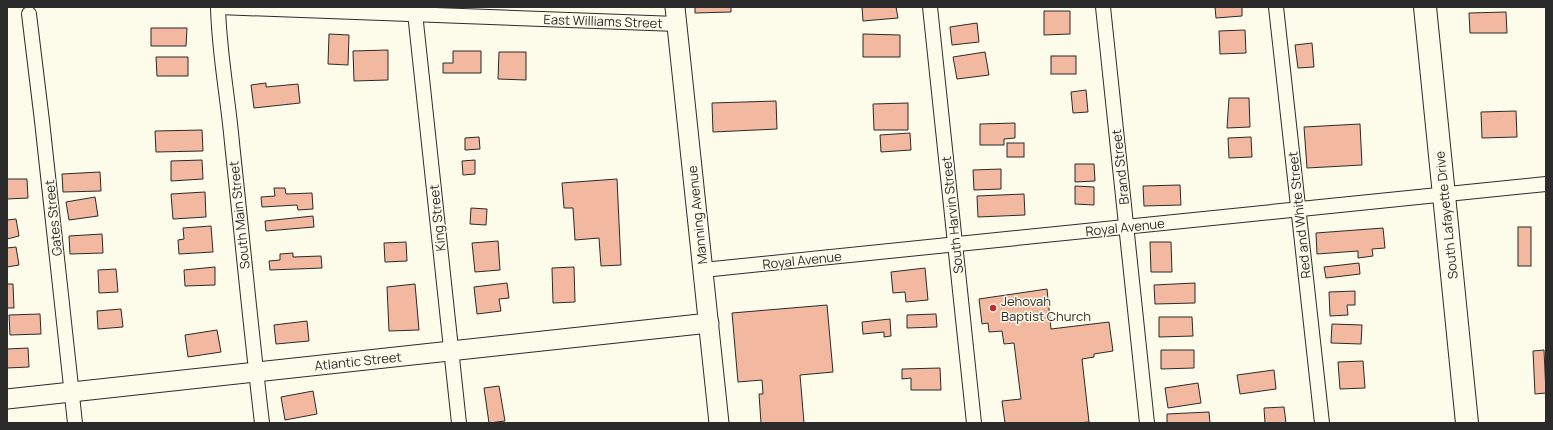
<svg xmlns="http://www.w3.org/2000/svg" width="1553" height="430" font-family="Manrope,sans-serif">
<style>
.building{fill:#f2b8a0;stroke:#2b2b2b}
.lines{fill:none;stroke-linecap:round;stroke-linejoin:round}
.street-casing{stroke:#2b2b2b;stroke-width:16}
.secondary-casing{stroke:#2b2b2b;stroke-width:21}
.primary-casing{stroke:#2b2b2b;stroke-width:24}
.street{stroke:#fdfbea;stroke-width:14}
.secondary{stroke:#fdfbea;stroke-width:19}
.primary{stroke:#fdfbea;stroke-width:22}
.poi-dot{fill:#c62828;stroke:#fdfbea;stroke-width:1.5}
.labels{text-anchor:middle;stroke-width:3;stroke-linejoin:round;paint-order:stroke}
.street-label{font-size:13px;fill:#2b2b2b;stroke:#fdfbea}
.poi-label{font-size:13px;fill:#2b2b2b;stroke:#fdfbea;text-anchor:start}
</style>
<rect width="100%" height="100%" fill="#fdfbea"/>
<g class="building">
<path d="M695 7H731V12L695 13Z"/>
<path d="M862 7H896L898 18 863 21Z"/>
<path d="M1215 7H1242V16L1216 18Z"/>
<path d="M1044 11H1070V34L1044 35Z"/>
<path d="M1506 12 1507 33H1470L1469 13Z"/>
<path d="M977 23 979 42 952 45 950 27Z"/>
<path d="M151 28H187L186 46H151Z"/>
<path d="M1245 30 1246 53 1220 54 1219 31Z"/>
<path d="M329 34 349 35 348 65 328 64Z"/>
<path d="M863 34 900 35V57H863Z"/>
<path d="M1312 43 1314 67 1298 68 1295 45Z"/>
<path d="M388 50V80L354 81 353 51Z"/>
<path d="M453 51H481V73H443V63H453Z"/>
<path d="M499 52H526V80L498 79Z"/>
<path d="M985 52 989 75 957 79 953 57Z"/>
<rect x="1051" y="56" width="25" height="18"/>
<path d="M156 57H188V76H157Z"/>
<path d="M266 83V87L298 84 300 103 254 108 251 85Z"/>
<path d="M1086 90 1088 112 1073 113 1071 92Z"/>
<path d="M1229 98H1249L1250 127 1227 128Z"/>
<path d="M776 101 777 129 713 132 712 103Z"/>
<path d="M908 103V130H874L873 104Z"/>
<path d="M1516 111 1517 137 1482 138 1481 112Z"/>
<path d="M1015 123V138L1004 139V145H980V124Z"/>
<path d="M1360 124 1362 165 1307 168 1304 127Z"/>
<path d="M202 130 203 151 156 152 155 131Z"/>
<path d="M910 133 911 150 881 152 880 135Z"/>
<path d="M479 137 480 149 465 150V138Z"/>
<path d="M1251 137 1252 157 1229 158 1228 138Z"/>
<rect x="1007" y="143" width="17" height="14"/>
<path d="M202 160 203 179 171 181V161Z"/>
<path d="M475 160V174L463 175 462 161Z"/>
<path d="M1075 164H1094L1095 181 1075 182Z"/>
<path d="M1001 169V189L974 190 973 170Z"/>
<path d="M100 172 101 191 63 192 62 174Z"/>
<path d="M7 179H27L28 198 7 199Z"/>
<path d="M617 179 621 265 601 266 599 238 575 240 573 208H564L562 183Z"/>
<path d="M1180 185 1181 205 1144 206 1143 186Z"/>
<path d="M1075 186 1094 187V205L1075 204Z"/>
<path d="M274 188H285L286 194 312 193 313 209 298 210 297 205 262 207 261 197 275 196Z"/>
<path d="M205 192 206 217 173 219 171 194Z"/>
<path d="M1024 194 1025 215 978 217 977 196Z"/>
<path d="M95 197 98 216 69 220 66 202Z"/>
<path d="M471 208 487 209 486 225 470 224Z"/>
<path d="M313 216 314 227 266 231 265 221Z"/>
<path d="M16 219 19 236 7 239V220Z"/>
<path d="M211 226 213 252 179 254 178 240 184 239 183 228Z"/>
<rect x="1518" y="227" width="13" height="39"/>
<path d="M1383 228 1385 248 1372 249 1373 256 1358 258V251L1317 254 1316 233Z"/>
<path d="M102 234 103 253 70 254 69 236Z"/>
<path d="M498 241 500 270 475 272 472 243Z"/>
<path d="M406 242 407 261 385 262 384 243Z"/>
<path d="M1150 242H1171L1172 272H1151Z"/>
<path d="M16 247 19 265 7 267V248Z"/>
<path d="M293 253V257L321 256 322 268 270 270 269 261 280 260V254Z"/>
<path d="M1359 263 1360 274 1326 278 1324 267Z"/>
<path d="M215 267V285L185 286 184 270Z"/>
<path d="M574 267 575 302 553 303 552 268Z"/>
<path d="M925 268 928 300 906 302 905 292 893 293 891 272Z"/>
<path d="M116 269 118 292 99 293 98 270Z"/>
<path d="M507 283 509 298 499 299 501 311 477 314 474 287Z"/>
<path d="M1195 283V303L1155 304 1154 285Z"/>
<path d="M7 284H13L14 308H7Z"/>
<path d="M415 284 419 330 389 331 387 287Z"/>
<path d="M1047 289 1051 329 1109 322 1113 351 1094 354V357L1082 359 1089 422 1077 423H1005L1002 401 1021 399 1014 343 1004 344 1002 331 989 332 988 323 982 324 979 299Z"/>
<path d="M1355 291V305H1347L1348 315 1330 316 1329 292Z"/>
<path d="M827 305 833 372 800 375 804 423H761L759 394H763L762 380 738 382 732 313Z"/>
<path d="M121 309 123 327 98 329 97 311Z"/>
<path d="M40 314 41 334 10 335 9 315Z"/>
<path d="M936 314 937 327 907 328V315Z"/>
<path d="M1159 317H1192L1193 336 1159 337Z"/>
<path d="M890 319 891 336 884 337V332L863 334 862 322Z"/>
<path d="M307 321 309 341 276 344 274 325Z"/>
<path d="M1332 324 1362 325 1361 344 1331 343Z"/>
<path d="M217 330 221 352 188 357 185 335Z"/>
<path d="M28 348 29 367 7 368V349Z"/>
<path d="M1161 350H1194V368L1161 369Z"/>
<path d="M1544 350 1546 393 1535 394 1533 351Z"/>
<path d="M1363 361 1365 388 1340 389 1338 362Z"/>
<path d="M940 368 941 390H911V378L902 379V369Z"/>
<path d="M1274 370 1276 389 1240 394 1237 375Z"/>
<path d="M1198 383 1201 403 1168 408 1165 388Z"/>
<path d="M499 386 505 421 489 423 484 388Z"/>
<path d="M313 391 317 414 285 420 281 397Z"/>
<path d="M1284 407 1286 423H1265L1264 408Z"/>
<path d="M1209 412 1210 423H1167V414Z"/>
</g>
<g class="lines">
<defs>
<g id="street">
<path d="M218 7 677 24"/>
<path d="M218 7C219 53 228 97 232 143 242 236 251 330 262 423"/>
<path d="M930 7 974 423"/>
<path d="M1103 7 1147 423"/>
<path d="M1276 7 1322 423"/>
<path d="M415 13 459 423"/>
<path d="M29 14 42 121 75 423"/>
<path d="M703 270 1546 184"/>
</g>
<g id="secondary">
<path d="M675 7 719 423"/>
<path d="M7 399 709 323"/>
</g>
<path id="primary" d="M1425 7 1467 423"/>
</defs>
<use href="#street" class="street-casing"/>
<use href="#secondary" class="secondary-casing"/>
<use href="#primary" class="primary-casing"/>
<use href="#street" class="street"/>
<use href="#secondary" class="secondary"/>
<use href="#primary" class="primary"/>
</g>
<circle class="poi-dot" cx="993" cy="308" r="4"/>
<g class="labels">
<g class="street-label">
<text transform="translate(603 21) rotate(2)" y="5">East Williams Street</text>
<text transform="translate(1120 167) rotate(-96)" y="5">Brand Street</text>
<text transform="translate(239 215) rotate(-96)" y="5">South Main Street</text>
<text transform="translate(697 215) rotate(-96)" y="5">Manning Avenue</text>
<text transform="translate(952 215) rotate(-96)" y="5">South Harvin Street</text>
<text transform="translate(1299 215) rotate(-96)" y="5">Red and White Street</text>
<text transform="translate(1446 215) rotate(-96)" y="5">South Lafayette Drive</text>
<text transform="translate(53 218) rotate(-96)" y="5">Gates Street</text>
<text transform="translate(437 218) rotate(-96)" y="5">King Street</text>
<text transform="translate(1125 227) rotate(-6)" y="5">Royal Avenue</text>
<text transform="translate(802 260) rotate(-6)" y="5">Royal Avenue</text>
<text transform="translate(358 361) rotate(-6)" y="5">Atlantic Street</text>
</g>
<g class="poi-label">
<text x="1001" y="306">Jehovah<tspan x="1001" dy="15">Baptist Church</tspan></text>
</g>
</g>
<rect width="1553" height="430" fill="none" stroke="#2b2b2b" stroke-width="16"/>
</svg>
